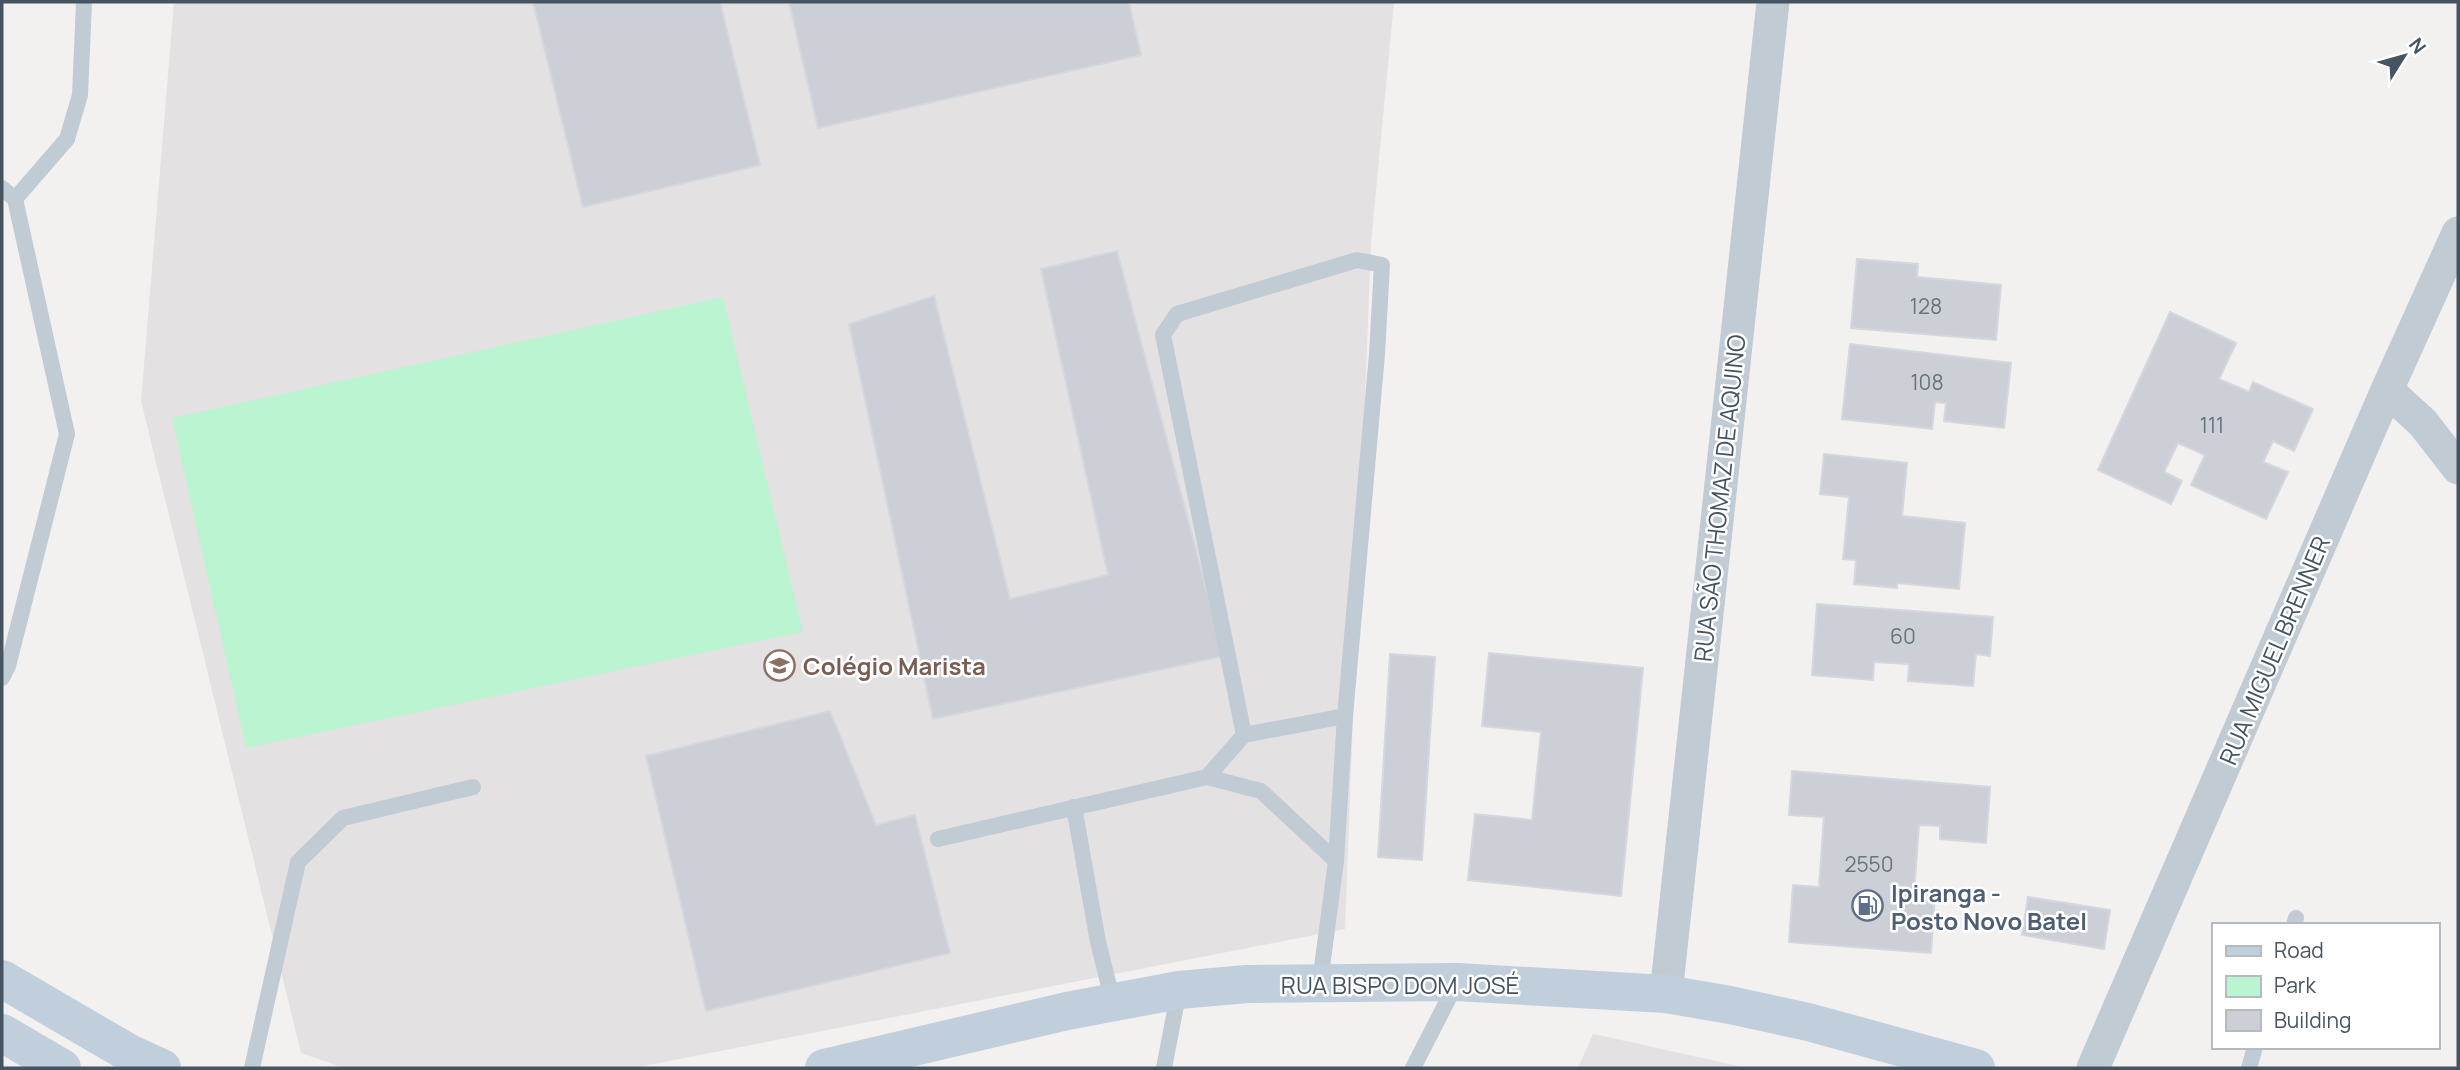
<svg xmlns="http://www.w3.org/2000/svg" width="2460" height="1070" font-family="Manrope,sans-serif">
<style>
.education{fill:#e4e1e2}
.green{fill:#bbf4d1}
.building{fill:#ccd0d6;stroke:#d4d7dd;stroke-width:2}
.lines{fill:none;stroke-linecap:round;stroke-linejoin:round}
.lane{stroke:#c0cbd4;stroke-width:16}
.street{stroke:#c0cbd4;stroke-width:33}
.secondary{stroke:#c1cedb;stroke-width:38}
.labels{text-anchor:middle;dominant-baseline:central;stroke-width:5;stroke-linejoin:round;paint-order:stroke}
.number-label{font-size:21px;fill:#68737e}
.street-label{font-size:24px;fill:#465461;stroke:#fff}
.education-label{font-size:24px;font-weight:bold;fill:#785e54;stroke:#fff;text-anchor:start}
.service-label{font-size:24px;font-weight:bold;fill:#4e5e75;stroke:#fff;text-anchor:start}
</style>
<rect width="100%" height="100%" fill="#f3f0f0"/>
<path class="education" d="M174,2h1220l-23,241 -26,686 -712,139h-289l-43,-15 -160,-652z
M1593,1034h1l153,34h-169z"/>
<path class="green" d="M723,297l80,335 -557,116 -74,-330z"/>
<path class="building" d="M533,2h187l40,163 -177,42z
M789,2h340l12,53 -323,73z
M1117,251l107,405 -291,63 -84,-395 85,-28 76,303 98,-24 -67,-306z
M1857,259l61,5 -1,13 84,8 -5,55 -145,-12z
M2170,312l66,31 -17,36 30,13 4,-10 60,27 -19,42 -21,-10 -10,21 25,10 -22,47 -75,-34 14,-30 -27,-12 -14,29 18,9 -11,23 -73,-34z
M1850,344l161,19 -7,65 -60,-7 2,-18 -11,-1 -3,27 -90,-10z
M1824,454l83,9 -5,53 63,7 -6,66 -62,-6v5l-43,-4 2,-24 -13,-1 6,-62 -29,-3z
M1817,604l176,13 -3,39 -14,-2 -3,32 -65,-5 1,-17 -35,-2 -1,18 -61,-5z
M1489,653l154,15 -22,228 -153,-16 7,-66 57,6 9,-88 -59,-6z
M1390,654l45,3 -13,203 -44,-3z
M830,711l46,114 39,-10 35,138 -244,58 -60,-255z
M1792,771l198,16 -4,56 -46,-4v-13l-21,-1 -5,69 21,1 -4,58 -142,-11 4,-57 26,2 5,-70 -35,-2z
M2028,897l82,13 -6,39 -82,-14z"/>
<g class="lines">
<path class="lane" d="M2,188l13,11 52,235 -59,232 -6,12
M15,199l52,-60 13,-44 4,-93
M1244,735l-81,-400 14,-21 180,-54 25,5 -5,89 -32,362 -9,145 -16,121
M1207,777l37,-42 101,-19
M1074,807l24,135 15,60
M938,839l269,-62 54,14 75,70
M2294,925l2,-7
M252,1068l46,-206 45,-44 130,-31
M1164,1068l15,-78
M1413,1068l43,-84
M2249,1068l6,-21"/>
<path class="street" d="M2387,390l36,33 35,45
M1666,994l107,-992
M2093,1068l294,-678 71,-157"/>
<path class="secondary" d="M2,979l127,74 33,15
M2,1033l60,35
M824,1068l243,-57 112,-21 68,-6 210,-2 209,12 64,11 78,17 168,46"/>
</g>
<defs>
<symbol id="school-ring" viewBox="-11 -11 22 22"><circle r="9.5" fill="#fff" stroke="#8d6e63" stroke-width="1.5"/><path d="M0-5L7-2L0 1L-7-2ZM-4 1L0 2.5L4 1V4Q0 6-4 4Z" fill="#8d6e63"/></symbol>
<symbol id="fuel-ring" viewBox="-11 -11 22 22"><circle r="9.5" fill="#fff" stroke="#5c6f8a" stroke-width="1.5"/><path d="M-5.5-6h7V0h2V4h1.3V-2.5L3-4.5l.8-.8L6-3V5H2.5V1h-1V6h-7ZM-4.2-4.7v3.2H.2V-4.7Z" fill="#5c6f8a"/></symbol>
</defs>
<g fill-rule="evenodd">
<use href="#school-ring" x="762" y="648" width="35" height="35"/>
<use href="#fuel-ring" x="1850" y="888" width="35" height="35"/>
</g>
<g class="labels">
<g class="number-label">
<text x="1926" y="306">128</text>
<text x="1927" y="382">108</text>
<text x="2212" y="425">111</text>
<text x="1903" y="636">60</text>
<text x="1869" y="864">2550</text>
</g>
<g class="street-label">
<text transform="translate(1719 498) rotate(-84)">RUA SÃO THOMAZ DE AQUINO</text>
<text transform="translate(2274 650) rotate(-67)">RUA MIGUEL BRENNER</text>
<text x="1400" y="984">RUA BISPO DOM JOSÉ</text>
</g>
<g class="education-label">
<text x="803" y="665">Colégio Marista</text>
</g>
<g class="service-label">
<text x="1891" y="892">Ipiranga -<tspan x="1891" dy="28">Posto Novo Batel</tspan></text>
</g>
</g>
<rect width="2460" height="1070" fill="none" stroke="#465461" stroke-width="7"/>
<rect x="2212" y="923" width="228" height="126" fill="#ffffff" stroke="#b5bbc0" stroke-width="2"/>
<rect x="2226" y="946" width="35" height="10" fill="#c1cedb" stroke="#b5bbc0" stroke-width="2"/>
<text x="2274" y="958" font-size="21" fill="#465461">Road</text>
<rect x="2226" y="976" width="35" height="21" fill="#bbf4d1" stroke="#b5bbc0" stroke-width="2"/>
<text x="2274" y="993" font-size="21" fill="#465461">Park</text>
<rect x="2226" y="1010" width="35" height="21" fill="#ccd0d6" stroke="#b5bbc0" stroke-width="2"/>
<text x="2274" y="1028" font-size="21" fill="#465461">Building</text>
<g transform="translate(2404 56) rotate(53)" stroke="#ffffff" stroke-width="5" paint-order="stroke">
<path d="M0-5L12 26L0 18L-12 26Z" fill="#465461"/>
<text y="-10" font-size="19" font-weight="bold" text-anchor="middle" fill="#465461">N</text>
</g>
</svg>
